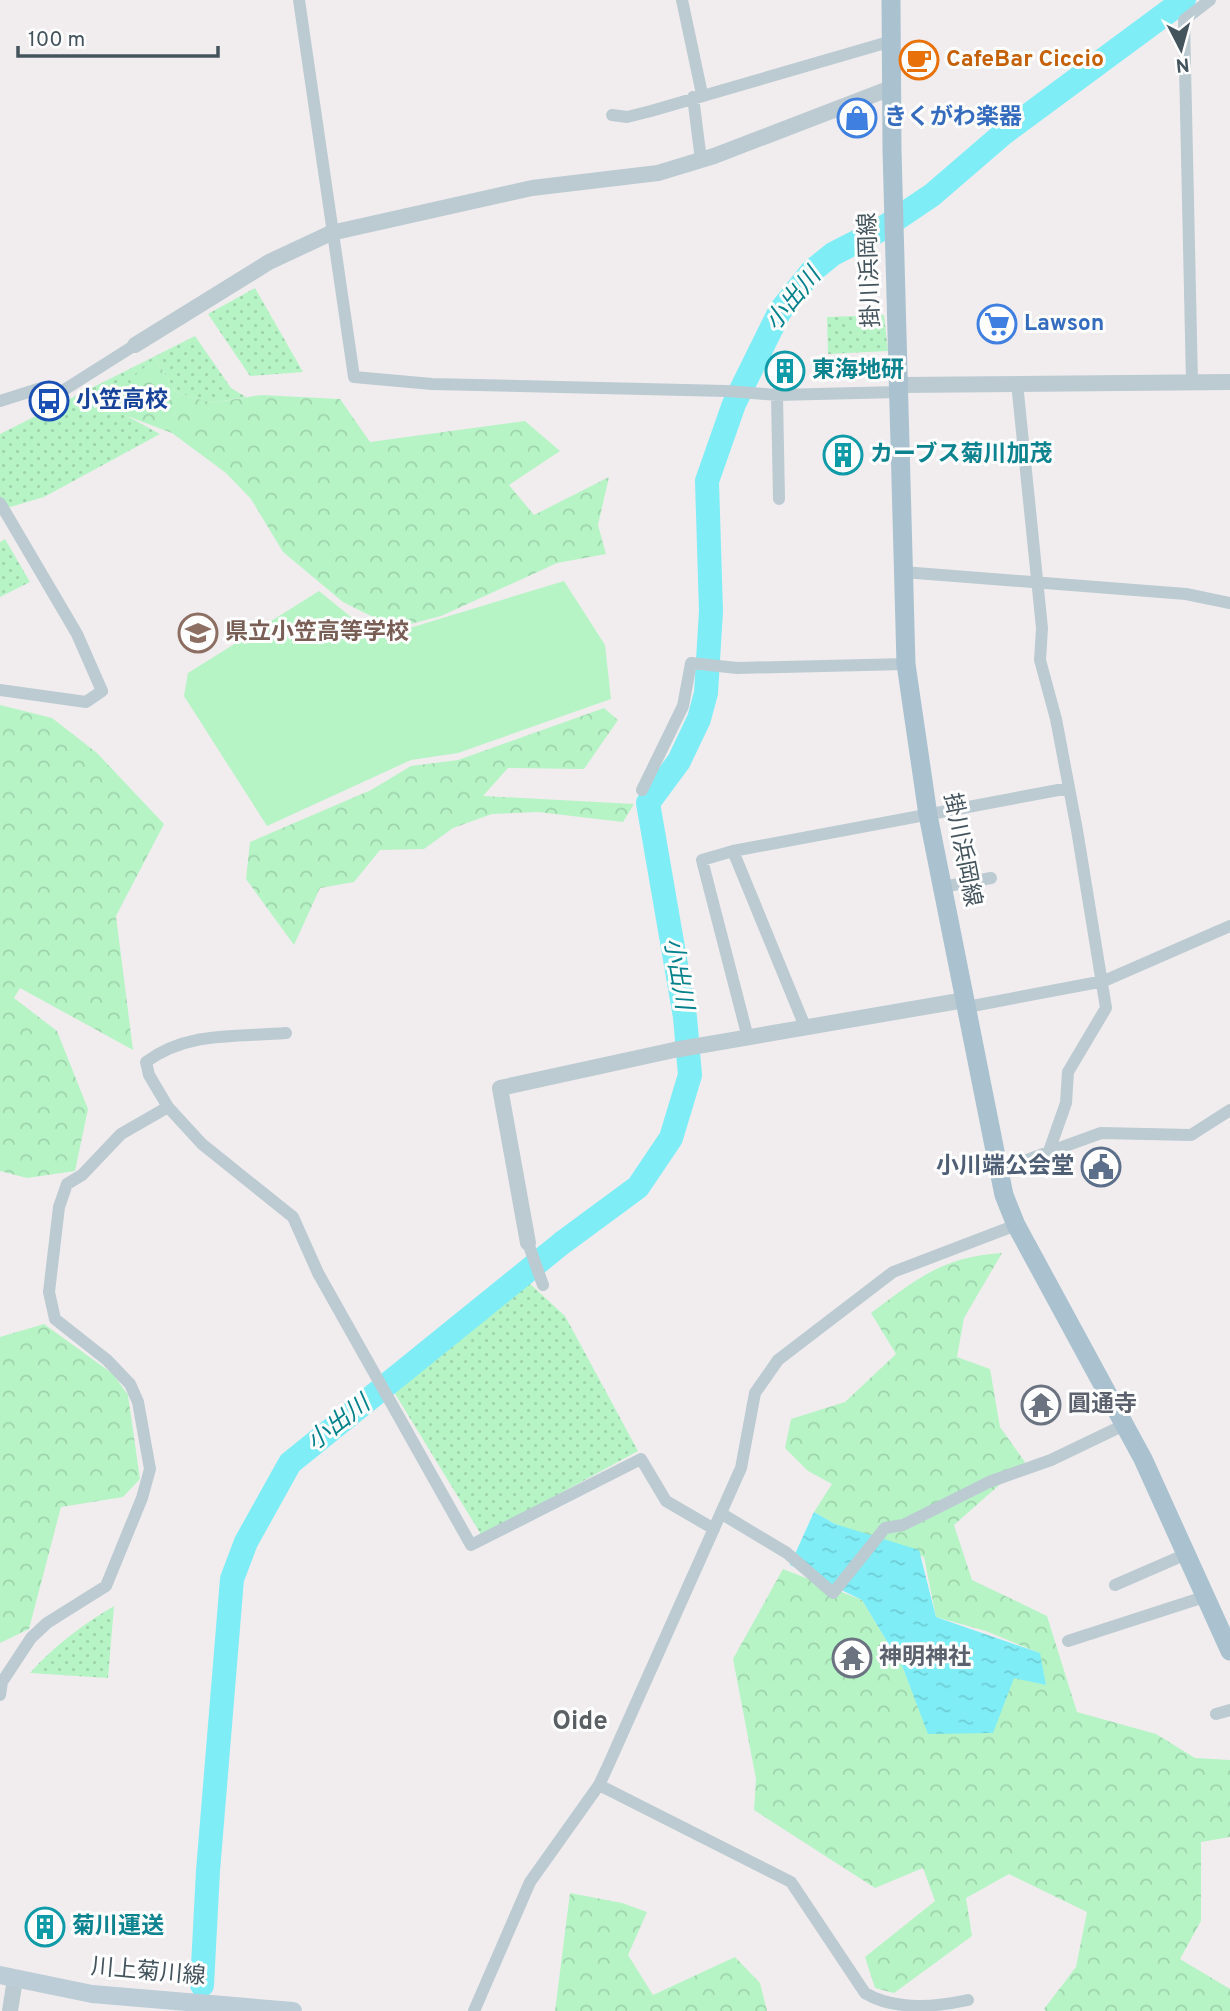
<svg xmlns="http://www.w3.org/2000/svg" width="1230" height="2011" font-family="Overpass,'Noto Sans JP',sans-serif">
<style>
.grass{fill:url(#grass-dots)}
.forest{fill:url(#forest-crowns)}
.pitch{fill:#b6f4c6}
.water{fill:url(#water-ripples)}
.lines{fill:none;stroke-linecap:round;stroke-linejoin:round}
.river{stroke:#7eedf6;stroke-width:24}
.minor{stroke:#bccbd2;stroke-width:12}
.tertiary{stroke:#bccbd2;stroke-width:16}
.secondary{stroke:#bccdd7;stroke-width:18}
.primary{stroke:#aac2d0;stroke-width:19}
.labels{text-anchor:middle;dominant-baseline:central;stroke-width:6;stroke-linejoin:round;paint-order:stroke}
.food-label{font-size:23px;font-weight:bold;fill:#c56008;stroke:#fff;text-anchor:start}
.shop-label{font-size:23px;font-weight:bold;fill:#366cbe;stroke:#fff;text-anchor:start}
.street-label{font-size:23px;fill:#44545d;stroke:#fff}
.culture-label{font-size:23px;font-weight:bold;fill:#0d838f;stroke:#fff;text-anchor:start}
.transit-label{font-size:23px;font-weight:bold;fill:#164399;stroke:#fff;text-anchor:start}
.education-label{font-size:23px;font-weight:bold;fill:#785e54;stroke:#fff;text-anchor:start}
.service-label{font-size:23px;font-weight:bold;fill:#4e5e75;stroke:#fff;text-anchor:end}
.worship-label{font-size:23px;font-weight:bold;fill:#5b616d;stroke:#fff;text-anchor:start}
.water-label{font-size:24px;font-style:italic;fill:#04818b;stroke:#fff}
.quarter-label{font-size:26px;font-weight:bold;fill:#595f63;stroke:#fff}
</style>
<defs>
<pattern id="grass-dots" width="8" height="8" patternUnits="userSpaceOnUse" patternTransform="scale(1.75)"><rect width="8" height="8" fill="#b6f4c6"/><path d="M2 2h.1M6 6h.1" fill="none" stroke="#9ed3ac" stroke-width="1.8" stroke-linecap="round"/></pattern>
<pattern id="forest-crowns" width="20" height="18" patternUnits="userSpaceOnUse" patternTransform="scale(1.75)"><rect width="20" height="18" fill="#b6f4c6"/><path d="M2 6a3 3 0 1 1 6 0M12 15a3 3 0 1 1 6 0" fill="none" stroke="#9ed3ac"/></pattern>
<pattern id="water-ripples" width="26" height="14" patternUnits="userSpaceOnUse" patternTransform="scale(1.75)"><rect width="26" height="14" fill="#7eedf6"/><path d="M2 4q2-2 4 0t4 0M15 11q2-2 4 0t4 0" fill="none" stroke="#6ecdd5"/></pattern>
</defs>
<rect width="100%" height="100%" fill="#f1edee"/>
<path class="grass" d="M255,288l48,84 -53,4 -42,-62z
M884,315l4,36 -60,3 -1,-37z
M195,336l36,52 15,9 -35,6 -35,-11 -21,-34 -28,58 33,18 -116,63 -44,13v-76z
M5,539l25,43 -30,15v-55z
M528,1282l37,34 73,135 -156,85 -88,-144z
M114,1606l-6,72 -78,-5c25,-28 52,-48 84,-67z"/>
<path class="forest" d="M155,358l21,34 35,11 50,-8 79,4 30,43 155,-21 35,30 -51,34 25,30 75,-38 -11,48 8,29 -49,9 -116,53 -46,12 -52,-26 -60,-50 -32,-53 -25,-26 -54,-40 -45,-17 4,-37z
M0,705l52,13 45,35 67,71 -48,92 17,134 -113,-62 -6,10 43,33 31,78 -13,62 -48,7 -27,-7z
M604,708l14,12 -34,49 -76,-1 -25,28 151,8 -11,18 -85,-10 -46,2 -39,14 -29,21 -44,1 -26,32 -34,6 -26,57 -48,-66 4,-37 121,-52 40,-24 47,-6z
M1002,1253l-38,65 -7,39 33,12 10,58 25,35 -71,63 18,55 75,36 30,96 79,22 39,24 35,2v77l-29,5v79l-21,38 50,30v22h-184l-2,-2 32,-42 11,-55 -78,-38 -43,24 6,38 -78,57 -19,-5 -10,-31 70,-56 -12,-33 -48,20 -121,-78 2,-31 -23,-120 50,-90 79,31 41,68 26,66 85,-57 32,8 -7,-32 -53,-22 -50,-14 -12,-60 -89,-33 -21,-12 18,-28 -24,-13 -23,-23 6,-29 54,-17 51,-48 -25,-41c47,-35 71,-56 131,-60z
M44,1324l69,50 15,21 12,84 -17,18 -62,10 -32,122 -29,14v-306z
M570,1893l52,10 25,9 -19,43 25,40 82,-38 25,26 7,28h-212z"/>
<path class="pitch" d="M564,581l41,64 6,54 -153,54 -47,7 -144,66 -83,-130 4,-23 131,-82 58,47z"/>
<path class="water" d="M814,1512l21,12 84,26 17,67 104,36 6,32 -32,-7 -21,55 -65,1 -25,-66 -41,-68 -72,-35z"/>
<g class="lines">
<path class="river" d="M202,1985l6,-114 24,-292 14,-37 44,-79 272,-220 76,-56 33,-49 19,-63 -5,-58 -37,-214 31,-42 20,-42 7,-26 5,-82 -4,-130 27,-77 46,-93 32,-40 21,-17 47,-24 52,-35 72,-62 180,-133"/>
<path class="minor" d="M299,0l55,377 78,7 295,7 50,4 122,-3
M682,0l20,94
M693,97l8,63
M612,115l15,2 24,-6 241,-70
M1192,382l-8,-362 26,-20
M1017,383l25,245 -2,32 16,59 21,111 29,178 -38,64 -2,31 -18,51
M777,395l2,104
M0,401l41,-13 15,7 79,-50
M0,503l77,131 25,57 -16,11 -86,-12
M903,572l283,22 44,9
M642,790l41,-84 8,-43 46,5 169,-4
M733,851l73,178
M943,887l48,-9
M967,1007l137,-26 126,-55
M748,1038l-46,-178 31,-9 336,-63
M168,1107l34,37 91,73 25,56 153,272 170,-86 25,42 48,28
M999,1170l102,-37 90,2 39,-25
M528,1243l15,42
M722,1514l65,39 46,40 52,-65 18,-3 86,-43 62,-22 73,-35
M1115,1585l69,-30
M1068,1641l136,-44
M0,1695l2,-13 29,-44 16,-15 59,-37 36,-88 8,-29 -12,-67 -8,-18 -23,-24 -52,-41 -6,-27 10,-85 8,-23 15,-9 39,-41 47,-27 -19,-32 -3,-13c42,-31 91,-25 140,-29
M1216,1714l14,-4
M599,1785l192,97 74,111c30,18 71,14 103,7
M474,2011l56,-129 69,-97 8,-17 134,-300 14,-75 23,-33 115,-88 123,-47"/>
<path class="tertiary" d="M135,345l134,-83 62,-29 201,-45 126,-15 56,-17 177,-68
M899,385l331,-3
M528,1243l-28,-155 174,-38 291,-50
M10,2011l5,-32"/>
<path class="secondary" d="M0,1975l92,19 201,17"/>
<path class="primary" d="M891,0l1,150 14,514 22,151 68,341 8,39 12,30 127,234 87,192"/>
</g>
<defs>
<symbol id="cafe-ring" viewBox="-11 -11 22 22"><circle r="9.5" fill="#fff" stroke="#e8710a" stroke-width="1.5"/><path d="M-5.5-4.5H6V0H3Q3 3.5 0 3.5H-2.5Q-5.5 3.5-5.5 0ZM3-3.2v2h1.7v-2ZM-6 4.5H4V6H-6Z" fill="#e8710a"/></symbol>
<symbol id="shop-ring" viewBox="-11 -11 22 22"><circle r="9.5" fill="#fff" stroke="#3f7fe0" stroke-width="1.5"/><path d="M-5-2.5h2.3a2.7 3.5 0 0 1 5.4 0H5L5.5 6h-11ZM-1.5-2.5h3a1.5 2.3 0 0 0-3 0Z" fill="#3f7fe0"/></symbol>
<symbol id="supermarket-ring" viewBox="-11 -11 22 22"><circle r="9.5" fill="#fff" stroke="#3f7fe0" stroke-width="1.5"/><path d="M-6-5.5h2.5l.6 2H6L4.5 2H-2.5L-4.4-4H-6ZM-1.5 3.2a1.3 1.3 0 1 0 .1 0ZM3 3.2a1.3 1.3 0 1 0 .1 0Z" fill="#3f7fe0"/></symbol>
<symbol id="building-ring" viewBox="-11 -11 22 22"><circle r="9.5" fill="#fff" stroke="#0f9aa8" stroke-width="1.5"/><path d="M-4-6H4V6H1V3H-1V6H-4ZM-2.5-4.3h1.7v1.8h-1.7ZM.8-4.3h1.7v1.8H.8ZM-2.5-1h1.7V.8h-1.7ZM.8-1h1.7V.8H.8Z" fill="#0f9aa8"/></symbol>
<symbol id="bus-ring" viewBox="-11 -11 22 22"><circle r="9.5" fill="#fff" stroke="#1a4fb4" stroke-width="1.5"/><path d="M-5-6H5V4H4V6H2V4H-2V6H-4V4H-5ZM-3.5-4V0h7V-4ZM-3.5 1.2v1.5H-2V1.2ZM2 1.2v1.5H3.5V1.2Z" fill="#1a4fb4"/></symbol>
<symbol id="school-ring" viewBox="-11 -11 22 22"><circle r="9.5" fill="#fff" stroke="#8d6e63" stroke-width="1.5"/><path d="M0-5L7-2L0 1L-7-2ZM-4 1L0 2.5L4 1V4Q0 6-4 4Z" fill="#8d6e63"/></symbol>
<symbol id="civic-ring" viewBox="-11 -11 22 22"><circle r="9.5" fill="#fff" stroke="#5c6f8a" stroke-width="1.5"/><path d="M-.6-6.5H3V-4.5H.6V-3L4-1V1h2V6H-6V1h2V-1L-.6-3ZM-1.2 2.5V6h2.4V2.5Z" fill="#5c6f8a"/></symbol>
<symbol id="temple-ring" viewBox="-11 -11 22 22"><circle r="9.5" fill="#fff" stroke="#6b7280" stroke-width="1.5"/><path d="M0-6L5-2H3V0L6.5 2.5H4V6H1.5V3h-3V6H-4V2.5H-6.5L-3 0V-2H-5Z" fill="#6b7280"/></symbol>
</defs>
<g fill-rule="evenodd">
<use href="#cafe-ring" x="897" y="38" width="44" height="44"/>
<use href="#shop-ring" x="835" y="96" width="44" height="44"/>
<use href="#supermarket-ring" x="975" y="302" width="44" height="44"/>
<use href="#building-ring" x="763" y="349" width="44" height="44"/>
<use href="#bus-ring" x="27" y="379" width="44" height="44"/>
<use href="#building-ring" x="821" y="433" width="44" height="44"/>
<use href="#school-ring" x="176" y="611" width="44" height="44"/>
<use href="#civic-ring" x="1079" y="1145" width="44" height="44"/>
<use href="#temple-ring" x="1019" y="1383" width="44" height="44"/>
<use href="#temple-ring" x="830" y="1636" width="44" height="44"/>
<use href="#building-ring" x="23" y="1905" width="44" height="44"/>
</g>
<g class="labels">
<g class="food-label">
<text x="946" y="60">CafeBar Ciccio</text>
</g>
<g class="shop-label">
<text x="884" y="118">きくがわ楽器</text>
<text x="1024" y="324">Lawson</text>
</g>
<g class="street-label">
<text transform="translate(871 270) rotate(-92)">掛川浜岡線</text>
<text transform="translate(961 850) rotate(79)">掛川浜岡線</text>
<text transform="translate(148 1973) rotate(5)">川上菊川線</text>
</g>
<g class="culture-label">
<text x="812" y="371">東海地研</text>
<text x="870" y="455">カーブス菊川加茂</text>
<text x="72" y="1927">菊川運送</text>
</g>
<g class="transit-label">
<text x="76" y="401">小笠高校</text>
</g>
<g class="education-label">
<text x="225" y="633">県立小笠高等学校</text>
</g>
<g class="service-label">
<text x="1074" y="1167">小川端公会堂</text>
</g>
<g class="worship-label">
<text x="1068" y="1405">圓通寺</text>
<text x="879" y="1658">神明神社</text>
</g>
<g class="water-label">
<text transform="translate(794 300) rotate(-51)">小出川</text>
<text transform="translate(677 974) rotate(80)">小出川</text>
<text transform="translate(339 1424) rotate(-38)">小出川</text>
</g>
<g class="quarter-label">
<text x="580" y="1722">Oide</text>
</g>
</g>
<g transform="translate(1181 49) rotate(174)" stroke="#ffffff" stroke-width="5" paint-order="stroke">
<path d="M0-5L12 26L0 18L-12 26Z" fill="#44545d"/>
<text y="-10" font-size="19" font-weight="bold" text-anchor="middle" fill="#44545d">N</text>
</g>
<path d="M18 46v10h200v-10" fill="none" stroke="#44545d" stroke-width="3.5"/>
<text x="28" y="46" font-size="21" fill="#44545d" stroke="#ffffff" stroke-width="5" paint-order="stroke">100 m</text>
</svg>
